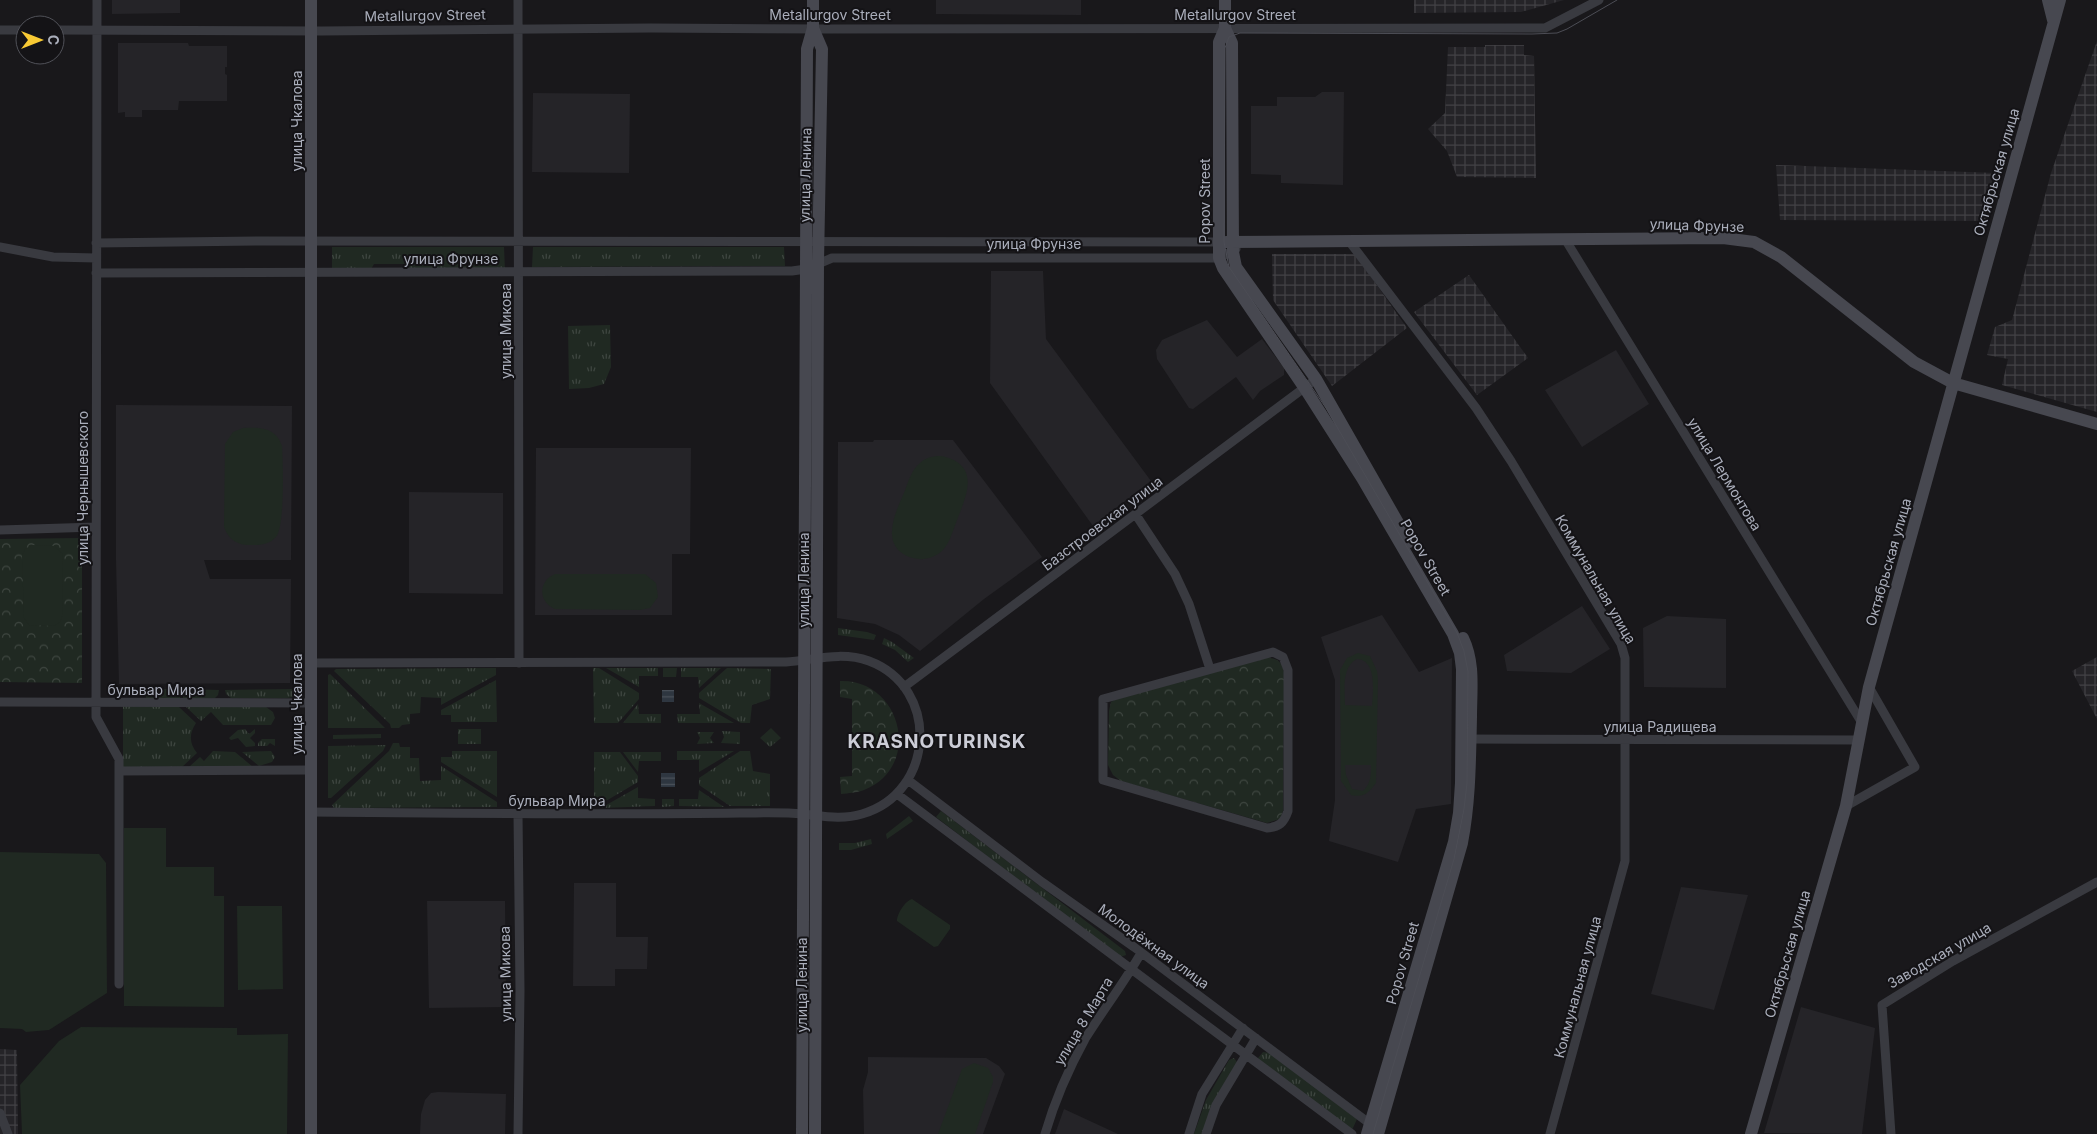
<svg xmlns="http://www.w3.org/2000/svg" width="2097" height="1134" font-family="Inter,sans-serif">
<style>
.built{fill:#252428}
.industrial{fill:url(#industrial-grid)}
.grass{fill:url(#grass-tufts)}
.forest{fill:url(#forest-crowns)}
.garden{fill:#202922;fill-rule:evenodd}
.water{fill:url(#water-rules)}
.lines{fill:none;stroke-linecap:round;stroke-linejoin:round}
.street{stroke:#393a40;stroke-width:9}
.secondary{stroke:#474850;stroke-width:12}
.tram{stroke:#4c4d55;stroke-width:1}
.labels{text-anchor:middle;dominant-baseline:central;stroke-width:4;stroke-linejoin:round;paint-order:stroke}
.street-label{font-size:14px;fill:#aaaebb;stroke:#141316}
.district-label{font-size:19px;font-weight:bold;letter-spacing:1px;fill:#cccdd7;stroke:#141316}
</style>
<defs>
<pattern id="industrial-grid" width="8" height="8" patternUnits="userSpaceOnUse" patternTransform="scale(1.25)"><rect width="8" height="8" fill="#252428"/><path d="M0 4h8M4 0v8" fill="none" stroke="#424145"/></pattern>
<pattern id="grass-tufts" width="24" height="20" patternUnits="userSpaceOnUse" patternTransform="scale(1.25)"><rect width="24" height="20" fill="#202922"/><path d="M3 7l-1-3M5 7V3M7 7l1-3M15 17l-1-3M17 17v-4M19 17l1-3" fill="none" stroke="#3e4640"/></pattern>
<pattern id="forest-crowns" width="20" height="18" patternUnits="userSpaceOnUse" patternTransform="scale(1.25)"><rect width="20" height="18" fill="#202922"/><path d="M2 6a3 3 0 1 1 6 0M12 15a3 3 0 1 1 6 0" fill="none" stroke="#3e4640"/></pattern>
<pattern id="water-rules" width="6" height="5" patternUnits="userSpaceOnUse" patternTransform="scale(1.25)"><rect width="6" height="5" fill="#2e3640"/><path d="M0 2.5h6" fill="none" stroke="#4a515a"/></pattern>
</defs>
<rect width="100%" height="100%" fill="#19181b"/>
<path class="built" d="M112,0h68v13l-68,1z
M936,0h145v15l-145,-1z
M118,43h70l1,3h38v21h-2v7l2,1v26h-48l-1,9h-36v7h-17v-5l-7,1z
M1322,92h22l-1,93 -62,-2v-8l-30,-1v-68h26v-9h38z
M533,93l97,1 -1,79 -97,-1z
M991,271h52l3,68 105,142 -58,45 -103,-143z
M1207,320l30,37 25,-18 22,29v7l-24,16 -7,9 -17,-23 -43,32 -4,-1 -32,-49 -1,-9 6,-10z
M1616,350l33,54 -67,43 -37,-57z
M116,405l176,1 -1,154h-87l6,19h81l-1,104 -171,1 -3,-124z
M874,440h79l89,117 -58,42 -64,52 -21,-16 -24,-11 -38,-6 1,-176h35z
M536,448h155l-1,106h-18v61h-137z
M409,492l94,1v101l-94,-1z
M1582,606l28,43 -39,24 -64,-2 -3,-16z
M1382,615l37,57 33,-14 -1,146 -35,5 -18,53 -69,-21 6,-41v-120l-14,-43z
M1667,616l59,3v69l-82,-1 -1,-59z
M574,883h42v54h32l-1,32h-32v17h-42z
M1681,887l67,8 -34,115 -63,-16z
M427,901h78l1,106 -77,1z
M1801,1007l74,21 -13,106 -98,-1z
M868,1057l118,1 13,8 6,8 -22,60h-119l-1,-44 5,-18z
M438,1092l68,2 -1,40h-85l1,-20 4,-14 6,-7z
M1064,1109l54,25h-63z"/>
<path class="industrial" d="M1414,0h150l-43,12 -107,1z
M2097,41v371l-95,-27 6,-26 -21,-4 8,-28 17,-7 39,-147z
M1485,45h39v10l10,1 2,122 -79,-1 -10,-26 -19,-22 17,-16 3,-66h37z
M1776,165l220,8 -8,48 -208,-1z
M1272,254h83l52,74 -75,58 -59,-86z
M1469,275l59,83 -51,37 -63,-83z
M2097,657v62l-25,-48z
M0,1049l17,1 1,84h-18z"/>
<path class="grass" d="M332,247h172l1,24 -96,-2 -3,-5h-32l-3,5h-39z
M533,247h251l1,19 -253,1z
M610,325l1,42 -7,17 -15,4 -20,1 -1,-63z
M838,628l29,4 9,3 -2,5 -36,-5z
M884,638l8,4 22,16 -6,4 -13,-12 -13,-6z
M496,668v7l-55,30v-7l-20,-1 -1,16 -10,1v10l-8,1 -3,3h-8l-1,-4 -56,-53 2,-2z
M593,668h6l40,25v6l-21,24h-24z
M606,668h52v8h-19v11z
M663,668h14l-1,9h-13z
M681,668h40l-22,20 -1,-11h-17z
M727,668l44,1 -1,30 -18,6 -2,18h-9l-42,-25v-5z
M330,674l55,54h-57v-53z
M496,680l1,42h-46v-7h-10v-5z
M146,689h34v9h-34z
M183,689l36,1 -1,5 -3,3h-32z
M293,689v8l-6,1h-56l-5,-4 -1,-4z
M699,703l35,20h-56l-1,-9h23z
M638,704l1,10h22v9h-38z
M123,706l56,1 17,16c-7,10 -7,21 1,30l-15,14h-59z
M186,707h80l7,5 2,6 -4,7h-48l-12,-13 -10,9z
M771,728l10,10 -11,9 -10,-9z
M245,729l4,5 6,-5v4l-5,5 5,5v3l-9,1 -8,-9 -7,2 -2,-2 9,-8z
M458,729h23v15h-23z
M722,731l18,1v12l-19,-1 3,-6z
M697,732h17l-4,6 4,5 -17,1 3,-6z
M381,734v4l-48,1v-4z
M262,739h13v7l-5,-3 -3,3h-9v-3z
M393,743h6l1,4h10v11h9l1,23 21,-1v-14l56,36v5l-163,1 -2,-3 57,-54z
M386,745l-3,6 -52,47h-3v-52z
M213,751l22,1 18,15h-64l11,-10 4,4z
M271,751l4,6 -3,5 -13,4 -17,-14z
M452,751h45v46l-56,-35v-5h11z
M677,751h57l-35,21v-12h-22z
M740,751h10l3,20 17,3v32h-40l-31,-21v-7z
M594,752h26l18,24v6l-44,26z
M623,752h38v9h-22l-1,11z
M638,787v11l17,1v7l-54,2z
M699,790l25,17 -45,-1v-7h19z
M662,799h12v7l-12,1z
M941,811l184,140 1,4 -6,2 -184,-140z
M909,816l4,5 -26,18 -1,-5z
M871,839l1,5 -21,6h-12v-7h16z
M1263,1052l7,1 87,66 -5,11 -92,-67 -2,-5z
M1234,1058l3,4 -35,72h-8l12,-34 23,-40z"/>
<path class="forest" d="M82,538v145l-82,-1v-143z
M1265,658c11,-1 17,3 19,14l-1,139 -3,8 -13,4 -146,-42 -8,-6 -5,-10 1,-54 2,-9 3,-2z
M840,681c62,-2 83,86 24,109 -8,3 -15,3 -23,4l-1,-17 12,-1v-77l-12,-2z"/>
<path class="garden" d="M243,428c16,-1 33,-1 39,18 1,16 3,81 -6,91 -8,9 -19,8 -29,8 -12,-1 -19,-7 -23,-18l1,-83 8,-12z
M941,456c40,8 26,39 16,64 -4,10 -7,23 -15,31 -8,7 -19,10 -29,7 -34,-10 -19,-43 -9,-65 4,-10 7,-23 16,-30 6,-6 13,-7 21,-7z
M33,545l21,1 8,7 1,61 -3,8 -6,4 -25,-1 -5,-7 -2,-62 3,-7z
M555,574h90l11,9 2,14 -8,11 -10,2 -85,-1c-17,-7 -17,-28 0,-35z
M1358,653l12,3 7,15 1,9 -2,103c-7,10 -13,15 -25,12l-10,-14 -1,-111 7,-12zM1357,659c20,1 16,33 15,47l-27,-1c0,-15 -4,-38 12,-46zM1345,765h26c0,10 0,18 -8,26l-11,-2 -6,-14z
M124,828h42v39h48v29h10v111l-100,-1z
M0,852l99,2 7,9 1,130 -58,37 -23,2 -4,-3 -22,-1z
M912,899l38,26v4l-12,17 -4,1 -37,-26c0,-7 8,-20 15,-22z
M237,906h45l1,83 -45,1z
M81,1027l156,1v7l51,-1 -1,100h-265l-2,-49 39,-44z
M974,1063l14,5 5,9v5l-18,52h-37l24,-65z"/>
<path class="water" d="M662,690h12v12h-12z
M661,773h14v14h-14z"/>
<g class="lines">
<path class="street" d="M97,0l-1,717 23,42v225
M518,0l1,663
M0,30h25
M55,30l267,1 329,-3 176,1 718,-1 54,-28
M1565,239l297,484
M1349,241l127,167 35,53 110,183 4,14v203l-75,273
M96,243l165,-2 958,1
M0,247l53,10 43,1
M96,273l696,-2 14,-2 26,-11h387l17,-9
M1136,515l39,59 14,30 21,65
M0,530l96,-3
M1273,652l10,5 5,13v141c-4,12 -9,16 -21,17l-164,-48v-81z
M904,687l412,-308
M0,702l311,1
M1467,739l392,1
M119,771l192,-1
M908,780l134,102 92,65 239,179
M897,794l455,340
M1846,806l69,-39 -46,-80
M311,812c143,1 286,3 429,1 21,0 43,-1 63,1 20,2 39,6 59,0 73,-21 79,-126 7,-153 -28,-10 -55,-1 -83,1l-475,1
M518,814l2,177 -2,143
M0,1113l8,21
M1045,1134c10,-34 23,-64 40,-95 18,-29 39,-56 56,-86
M1189,1134l13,-40 41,-66
M1206,1134l10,-29 40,-67
M1891,1134l-9,-129 71,-44 144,-79"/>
<path class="secondary" d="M1225,0v28l-6,14v216l4,10 81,119 58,91 91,156 7,19 2,16 -1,114 -2,30 -5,29 -87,292
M2048,0l5,20
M813,28l9,21 -4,214 -3,871
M1225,28l7,15 1,209 3,15 80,112 93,163
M1226,242l497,-4 31,4 27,15 133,105 39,21 144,41
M311,1134v-1134
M802,1134l5,-1085 6,-21v-28
M1378,1134l84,-291c8,-42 8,-83 9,-126 0,-27 4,-54 -8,-79
M1751,1134l95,-328 23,-119 191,-687"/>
<path class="tram" d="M1373,1134l81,-275 10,-50 3,-26 1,-111 -4,-21 -7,-18 -131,-225 -97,-141 -5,-25 1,-194 4,-11 11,-4 292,1 25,-1 10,-4 50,-29"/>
</g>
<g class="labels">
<g class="street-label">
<text x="830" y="14">Metallurgov Street</text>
<text x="1235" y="14">Metallurgov Street</text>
<text transform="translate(425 15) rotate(-1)">Metallurgov Street</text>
<text transform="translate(296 121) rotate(-90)">улица Чкалова</text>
<text transform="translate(1996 172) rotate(-74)">Октябрьская улица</text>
<text transform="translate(805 175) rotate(-89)">улица Ленина</text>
<text transform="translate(1204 201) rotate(-90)">Popov Street</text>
<text transform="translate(1697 225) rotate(2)">улица Фрунзе</text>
<text x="1034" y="243">улица Фрунзе</text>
<text x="451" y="258">улица Фрунзе</text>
<text transform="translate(505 331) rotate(-90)">улица Микова</text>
<text transform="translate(1725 474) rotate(59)">улица Лермонтова</text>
<text transform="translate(82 488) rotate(-90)">улица Чернышевского</text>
<text transform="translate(1102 523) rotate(-37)">Базстроевская улица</text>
<text transform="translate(1426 557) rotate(60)">Popov Street</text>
<text transform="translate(1888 562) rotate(-74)">Октябрьская улица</text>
<text transform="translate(1596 579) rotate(60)">Коммунальная улица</text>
<text transform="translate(803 580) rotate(-90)">улица Ленина</text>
<text x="156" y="689">бульвар Мира</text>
<text transform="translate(296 704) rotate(-90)">улица Чкалова</text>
<text x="1660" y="726">улица Радищева</text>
<text x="557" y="800">бульвар Мира</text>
<text transform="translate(1154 946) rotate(36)">Молодёжная улица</text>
<text transform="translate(1787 954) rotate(-74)">Октябрьская улица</text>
<text transform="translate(1939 955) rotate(-30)">Заводская улица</text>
<text transform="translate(1402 963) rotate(-74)">Popov Street</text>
<text transform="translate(505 974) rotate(-91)">улица Микова</text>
<text transform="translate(801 985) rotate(-90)">улица Ленина</text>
<text transform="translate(1577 987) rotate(-75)">Коммунальная улица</text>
<text transform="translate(1083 1021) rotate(-59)">улица 8 Марта</text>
</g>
<g class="district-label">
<text x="937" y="741">KRASNOTURINSK</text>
</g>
</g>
<g transform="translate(40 40) rotate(90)"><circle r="24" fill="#141316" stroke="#505158"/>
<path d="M0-4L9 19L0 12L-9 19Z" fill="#f8ca34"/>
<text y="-8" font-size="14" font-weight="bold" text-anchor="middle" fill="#aaaebb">С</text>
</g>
</svg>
